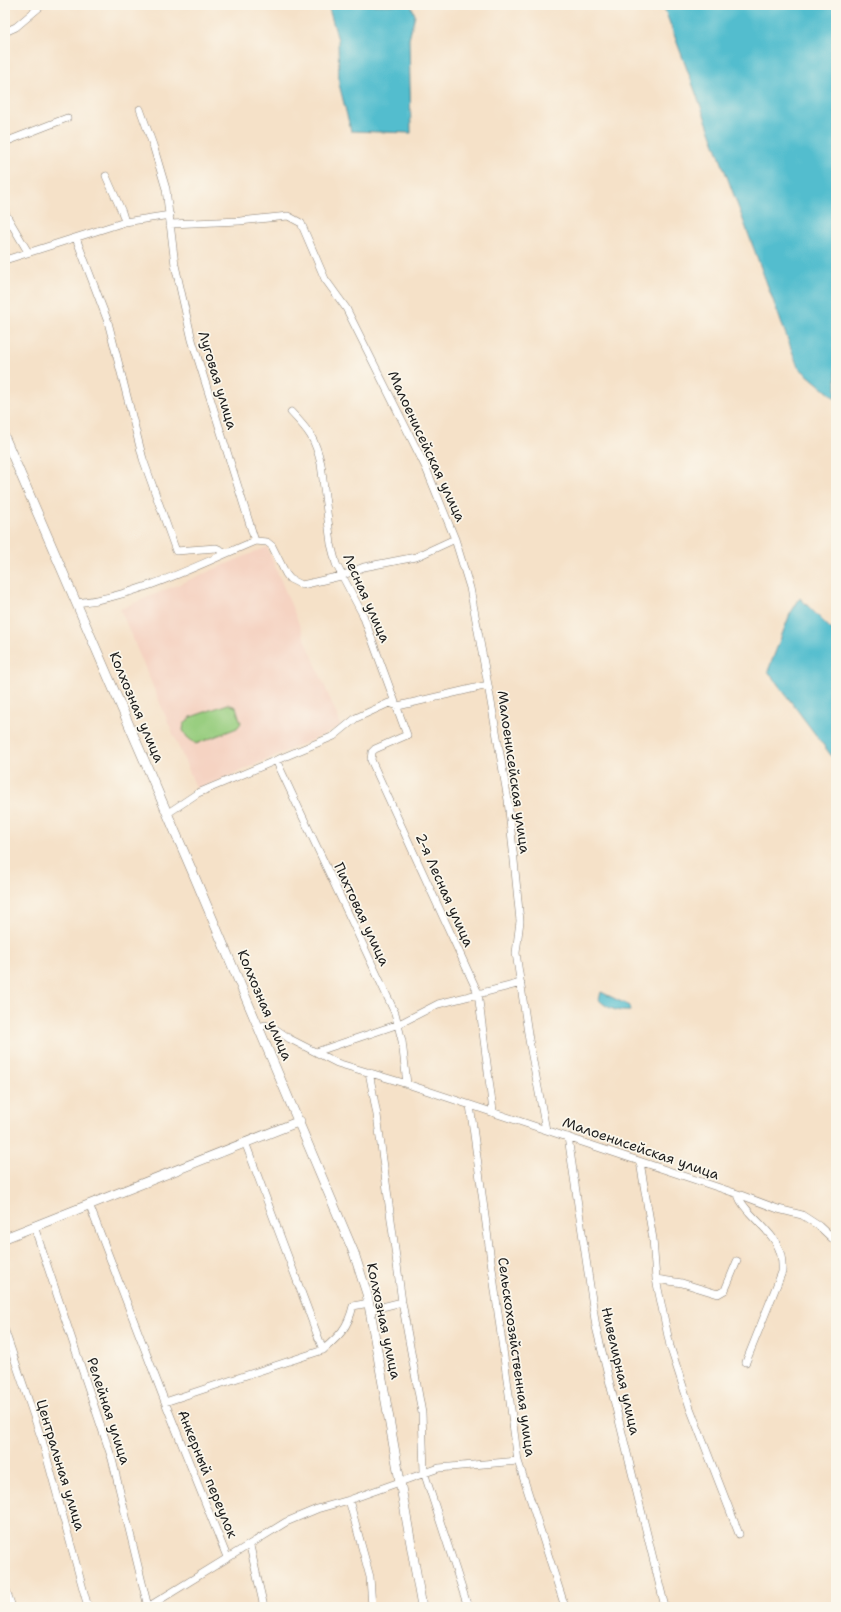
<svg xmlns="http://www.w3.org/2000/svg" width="841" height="1612" font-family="'Shantell Sans',sans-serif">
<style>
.built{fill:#f5d3c2}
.green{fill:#99ce80;stroke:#5a754e}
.water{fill:#52bdce;stroke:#376c75}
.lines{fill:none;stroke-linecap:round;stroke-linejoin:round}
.street-casing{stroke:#887e72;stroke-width:8}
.secondary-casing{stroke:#887e72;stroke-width:10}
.street{stroke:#fff;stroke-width:7}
.secondary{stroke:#fff;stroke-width:9}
.labels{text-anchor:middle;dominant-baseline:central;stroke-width:3.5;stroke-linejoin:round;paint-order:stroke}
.street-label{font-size:14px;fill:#1c1c1c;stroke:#fbf7ec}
</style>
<rect width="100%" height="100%" fill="#fbf7ec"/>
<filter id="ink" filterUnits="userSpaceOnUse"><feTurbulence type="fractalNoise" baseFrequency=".025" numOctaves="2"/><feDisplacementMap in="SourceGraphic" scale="8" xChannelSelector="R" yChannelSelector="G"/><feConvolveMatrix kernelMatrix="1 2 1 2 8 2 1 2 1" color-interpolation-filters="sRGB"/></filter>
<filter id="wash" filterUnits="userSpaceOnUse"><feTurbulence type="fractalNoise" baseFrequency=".012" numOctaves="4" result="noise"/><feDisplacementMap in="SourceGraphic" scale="16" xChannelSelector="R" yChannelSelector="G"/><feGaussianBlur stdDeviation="0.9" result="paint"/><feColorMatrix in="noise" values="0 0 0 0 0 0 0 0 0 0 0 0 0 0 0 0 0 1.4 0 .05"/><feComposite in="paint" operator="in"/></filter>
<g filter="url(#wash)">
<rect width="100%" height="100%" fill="#f5e1c8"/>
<path class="built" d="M267,547l74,178 -15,9 -129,56 -77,-181z"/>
<path class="green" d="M228,704l8,3 5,16 -4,5 -41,16 -9,-7 -4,-7 1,-6 7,-7z"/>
<path class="water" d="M328,5h83l4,10 -6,24 2,94 -60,-2 -12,-47 -1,-44z
M663,5h173v394l-38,-32z
M800,598l32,32 4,-6v138l-68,-91 22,-57z
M601,992l29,14v5c-12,1 -22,-2 -31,-11z"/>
</g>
<g filter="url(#ink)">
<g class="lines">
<defs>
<path id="street" d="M5,32l11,-5 26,-22
M140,109l13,36 13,44 9,76 17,75 63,201
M5,142l62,-24
M106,176l16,36 3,10
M5,213l23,39
M170,224l70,-3 48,-5 13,7 24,56 21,29 80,160 29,71 15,49 18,97 20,115 12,121 -4,32 13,87 17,90 192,64 40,15 24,6 17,11 17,16
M76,238l32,84 35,137 33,92 40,-3 11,5
M5,260l120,-38 45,-7
M291,412c18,19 24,26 30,52l10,80 5,20 27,51 44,120 -32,14 -3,3 -1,8 107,233 15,118
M77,603c62,-7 121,-38 178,-62l12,1 5,4 14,28 4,5 12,6 39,-9 23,-9 52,-10 39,-18
M276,760l119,253 7,28 5,43
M168,813l30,-20 136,-57 22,-18 33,-15 9,3 90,-21
M259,1027l6,-2 9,3 16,11 47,24 70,21 139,46
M316,1052l83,-28 39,-20 83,-21
M369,1072l8,43 25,187 20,111 2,59 44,135
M470,1105l48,356 47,146
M568,1137l28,190 69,280
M640,1162l13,77 3,40 14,67 20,62 49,126
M738,1194c1,7 6,12 11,18 19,21 35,30 33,60l-36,90
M89,1204l76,198 62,155
M34,1226l78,233 36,148
M656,1279l26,4 36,11 7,-4 12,-29
M370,1310l32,-8
M5,1331l37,109 46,167
M323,1350c16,-14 25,-22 30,-44l16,-3
M165,1402l158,-52 -78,-208
M349,1500l21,77 2,30
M250,1546l14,61
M5,1587l7,20
M148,1607l138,-85 31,-13 32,-9 90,-32 79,-7"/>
<path id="secondary" d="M5,438l188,435 161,380 13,41 4,22 51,291
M5,1238l295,-117"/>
</defs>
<use href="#street" class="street-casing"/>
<use href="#secondary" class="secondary-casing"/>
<use href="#street" class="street"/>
<use href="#secondary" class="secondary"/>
</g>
</g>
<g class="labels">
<g class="street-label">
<text transform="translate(218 380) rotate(73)">Луговая улица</text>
<text transform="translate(427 446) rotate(65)">Малоенисейская улица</text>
<text transform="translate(367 598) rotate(66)">Лесная улица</text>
<text transform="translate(137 707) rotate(67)">Колхозная улица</text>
<text transform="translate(514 772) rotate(82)">Малоенисейская улица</text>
<text transform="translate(445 890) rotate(66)">2-я Лесная улица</text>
<text transform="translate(362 914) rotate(65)">Пихтовая улица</text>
<text transform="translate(265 1005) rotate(67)">Колхозная улица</text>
<text transform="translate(641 1148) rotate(19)">Малоенисейская улица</text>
<text transform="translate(384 1321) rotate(78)">Колхозная улица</text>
<text transform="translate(517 1357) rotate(82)">Сельскохозяйственная улица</text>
<text transform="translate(621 1371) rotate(77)">Нивелирная улица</text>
<text transform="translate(109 1411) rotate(72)">Релейная улица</text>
<text transform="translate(61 1465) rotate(73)">Центральная улица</text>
<text transform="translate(208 1474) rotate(68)">Анкерный переулок</text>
</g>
</g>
<rect width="841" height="1612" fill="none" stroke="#fbf7ec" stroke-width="20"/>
</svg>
